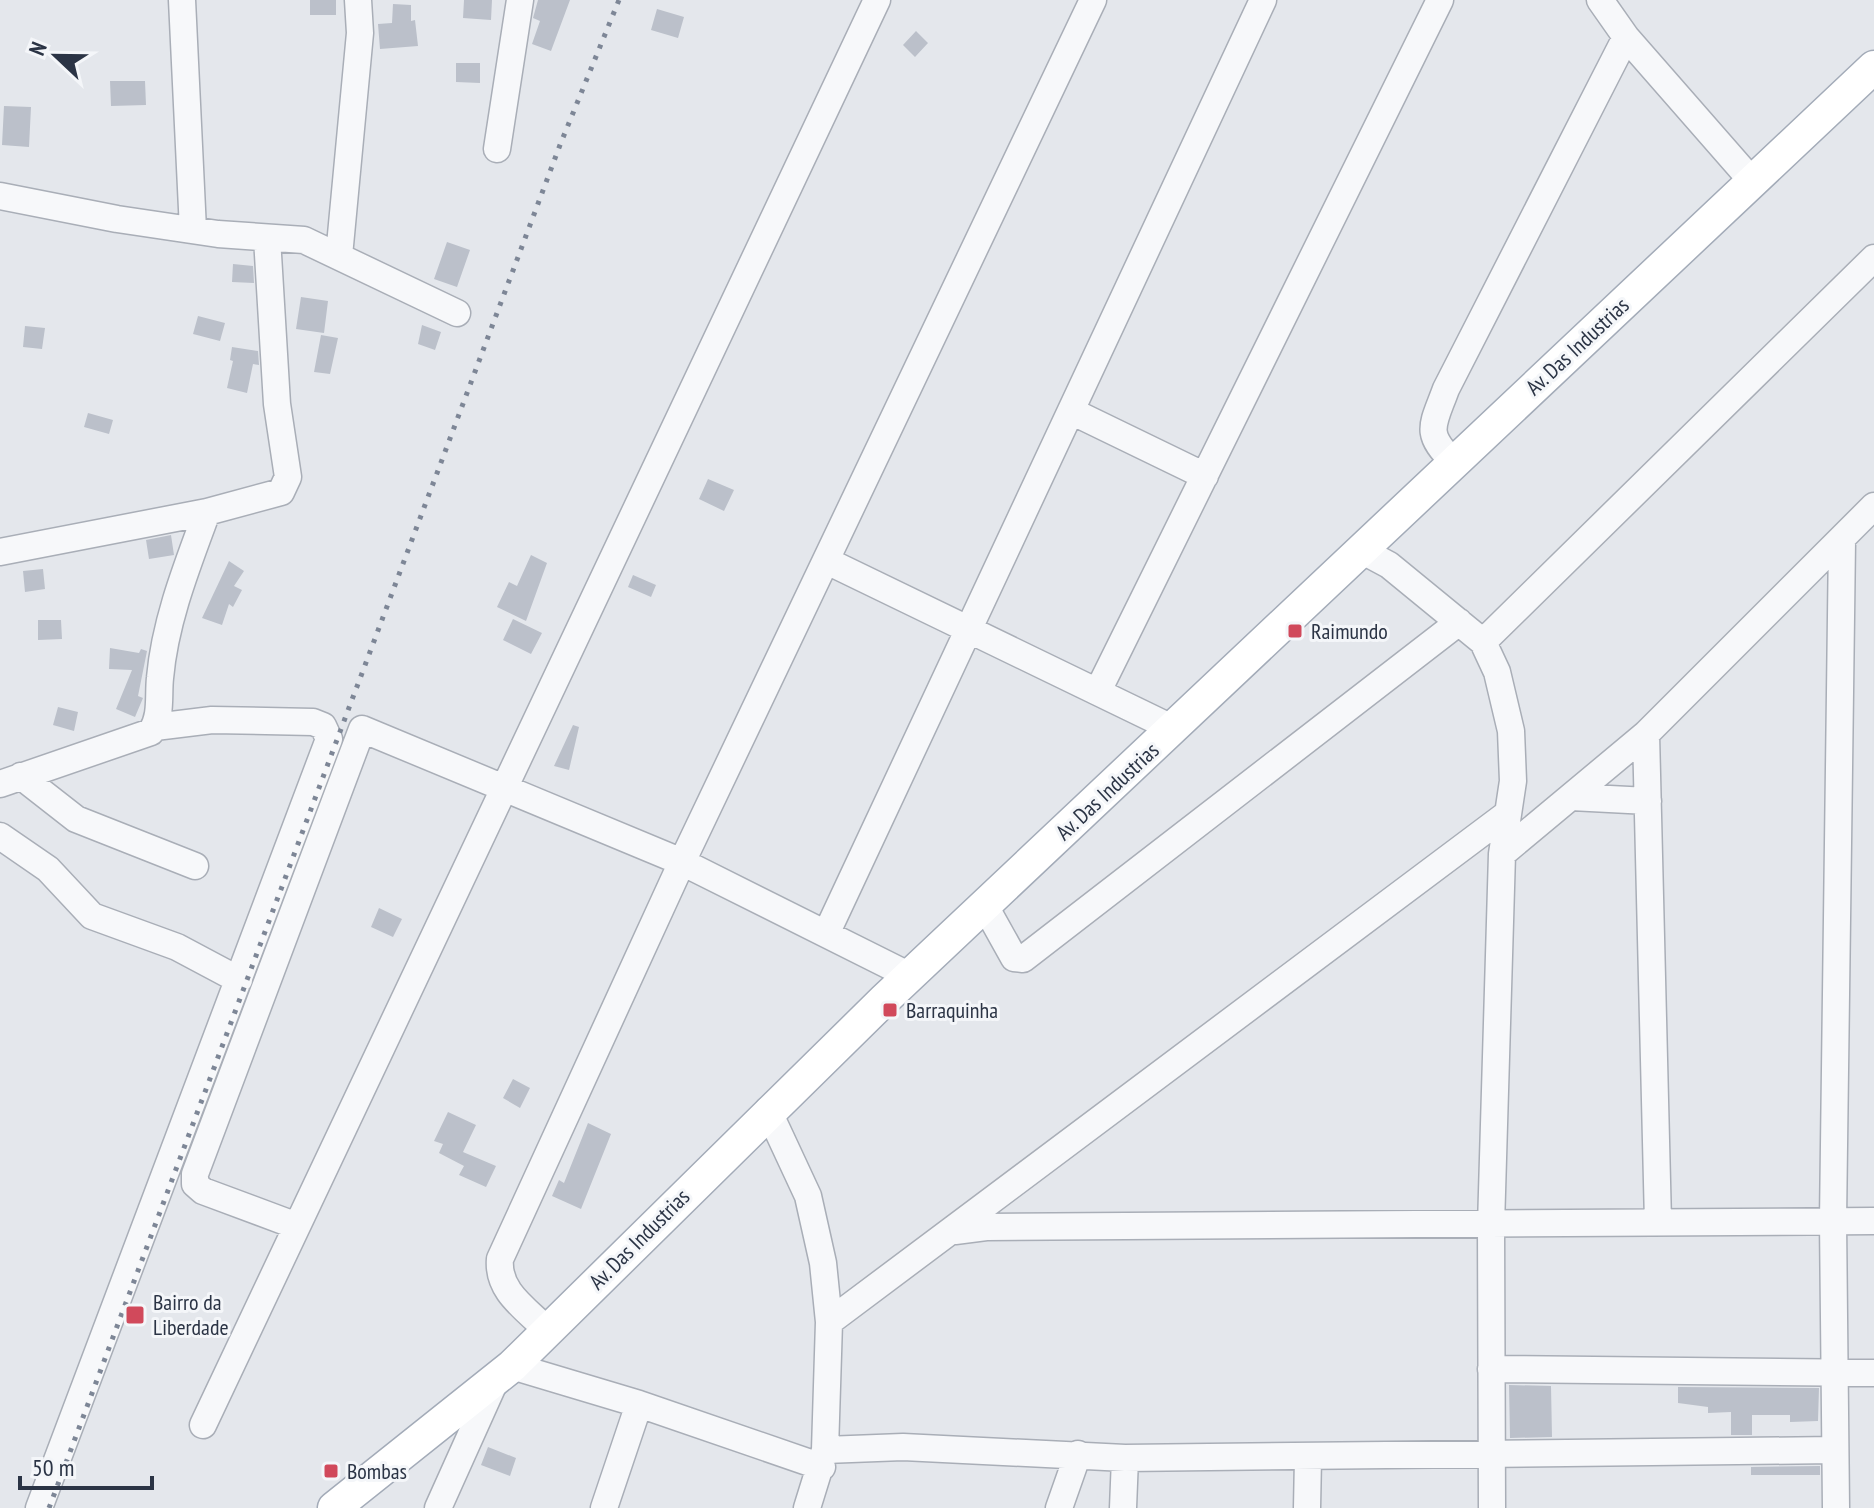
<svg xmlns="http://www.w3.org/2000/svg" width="1874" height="1508" font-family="'PT Sans Narrow',sans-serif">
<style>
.building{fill:#bbc0ca}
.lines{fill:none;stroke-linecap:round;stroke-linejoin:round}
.minor-casing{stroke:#a9aeb7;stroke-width:29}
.major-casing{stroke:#a3abb8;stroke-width:35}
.minor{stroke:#f7f8fa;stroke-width:26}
.major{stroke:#fff;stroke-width:32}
.rail{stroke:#7d8696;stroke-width:5;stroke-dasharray:4 8;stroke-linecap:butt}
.poi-dot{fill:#d1495b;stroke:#f4f6f9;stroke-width:3}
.labels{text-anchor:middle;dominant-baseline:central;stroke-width:6;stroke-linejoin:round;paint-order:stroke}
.street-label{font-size:22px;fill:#2b3445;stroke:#f4f6f9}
.poi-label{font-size:22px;fill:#2b3445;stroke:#f4f6f9;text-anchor:start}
</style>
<rect width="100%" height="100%" fill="#e4e7ec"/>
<path class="building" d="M310,0h26v15h-26z
M464,0h28l-1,20 -28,-2z
M538,0h32l-19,51 -19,-7 8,-23 -7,-3z
M393,4l18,1v16l4,-1 3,26 -38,3 -2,-25 14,-1z
M657,9l27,8 -6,21 -27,-8z
M916,31l12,12 -13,14 -12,-12z
M456,63h24v20l-24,-1z
M110,81h35l1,24 -35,1z
M4,106l27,1 -2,40 -27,-2z
M447,242l23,8 -13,37 -23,-8z
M233,264l20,2 1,17 -22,-1z
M301,297l27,4 -4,32 -28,-4z
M198,316l27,7 -5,18 -27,-7z
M422,325l19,7 -6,18 -17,-6z
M25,326l20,2 -3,21 -19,-2z
M321,335l17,3 -8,36 -16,-2z
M232,347l26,4 1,14 -6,-1 -6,29 -20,-5 6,-27 -3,-1z
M88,413l25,7 -4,14 -25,-7z
M708,479l26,11 -10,21 -25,-12z
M171,535l3,20 -25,4 -3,-19z
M531,555l16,8 -21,58 -29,-14 12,-25 8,4z
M229,561l15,10 -10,15 8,4 -9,17 -4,-3 -7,21 -20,-7z
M43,569l2,20 -20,3 -2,-21z
M633,575l23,10 -5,12 -23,-10z
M513,619l29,14 -11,21 -28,-14z
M38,620h23l1,19 -24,1z
M110,648l29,5 2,-4 6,2 -9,45 5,2 -8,19 -19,-8 16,-39 -23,-1z
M58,707l20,5 -4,19 -21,-6z
M573,725l6,2 -10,43 -15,-4z
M379,908l23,11 -9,18 -22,-10z
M513,1079l17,9 -10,20 -17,-10z
M448,1112l28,13 -13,27 33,14 -10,21 -27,-12 5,-9 -25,-13 4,-9 -9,-3z
M588,1123l23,11 -30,75 -29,-13 7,-16 5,3z
M1509,1385l42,1 1,51 -42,1z
M1678,1387l141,1 -1,33 -28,1v-7h-38v20h-21v-23l-23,1v-6l-30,-4z
M488,1447l28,11 -6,18 -29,-11z
M1820,1466v9h-69v-8z"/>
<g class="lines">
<defs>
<path id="minor" d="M182,0l11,230
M1600,0l26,37 126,144
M497,149l23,-149
M0,196l117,23 101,15 86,6 153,73
M339,256l21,-223 -2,-33
M1071,411l134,65
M1454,462c-31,-29 -21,-37 -8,-73l180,-352
M1361,550l28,15 94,77 14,30 14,59 2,50 -11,73 -11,372 1,282
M0,552l207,-40 74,-20 7,-15 -11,-73 -10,-166
M827,561l347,168
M1483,642l391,-384
M1098,691l342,-691
M1646,734l12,488
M21,776l55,43 119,47
M0,784l151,-52c11,-16 7,-36 9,-54 5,-57 27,-112 47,-166
M1571,797l77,4
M0,836l48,33 44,47 85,31 62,33
M1502,854l144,-120 228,-228
M985,906l29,52 9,1 436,-337
M827,932l436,-932
M768,1110l40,86 15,67 6,59 -4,128 -18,58
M297,1226l-94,-35 -8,-7v-10l167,-445 320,133 228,114
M955,1231l31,-4 888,-6
M829,1322l678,-508
M547,1330c-22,-22 -50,-39 -47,-71l182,-397 411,-862
M512,1366l127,38 183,63
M1491,1369l383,4
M203,1425l674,-1425
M825,1450l78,-3 222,11 709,-8
M39,1508l290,-769 -6,-13 -10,-4 -101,-2 -57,7
M438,1508l58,-129
M604,1508l35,-104
M1059,1508l19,-54
M1123,1508l2,-50
M1307,1508l1,-50
M1836,1508l-3,-287 9,-680"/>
<path id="major" d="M334,1508l178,-142 372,-366 990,-933"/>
</defs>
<use href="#minor" class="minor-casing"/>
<use href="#major" class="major-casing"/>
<use href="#minor" class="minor"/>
<use href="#major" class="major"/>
<path class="rail" d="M49,1508l511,-1363 59,-145"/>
</g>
<g class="poi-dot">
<rect x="1287" y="623" width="16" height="16" rx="4"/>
<rect x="882" y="1002" width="16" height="16" rx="4"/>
<rect x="125" y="1305" width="20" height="20" rx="4"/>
<rect x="323" y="1463" width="16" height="16" rx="4"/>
</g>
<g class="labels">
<g class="street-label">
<text transform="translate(1577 346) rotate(-43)">Av. Das Industrias</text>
<text transform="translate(1107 791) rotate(-43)">Av. Das Industrias</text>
<text transform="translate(639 1239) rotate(-45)">Av. Das Industrias</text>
</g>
<g class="poi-label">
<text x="1311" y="631">Raimundo</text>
<text x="906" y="1010">Barraquinha</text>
<text x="153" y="1302">Bairro da<tspan x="153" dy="25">Liberdade</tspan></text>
<text x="347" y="1471">Bombas</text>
</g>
</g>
<g transform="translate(56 56) rotate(292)" stroke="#f4f6f9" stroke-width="6" paint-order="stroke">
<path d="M0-6L14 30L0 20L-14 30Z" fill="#2b3445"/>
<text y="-12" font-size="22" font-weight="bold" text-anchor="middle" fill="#2b3445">N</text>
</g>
<path d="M20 1476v12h132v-12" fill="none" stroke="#2b3445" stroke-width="4"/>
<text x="32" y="1476" font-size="24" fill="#2b3445" stroke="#f4f6f9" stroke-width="6" paint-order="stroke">50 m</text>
</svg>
